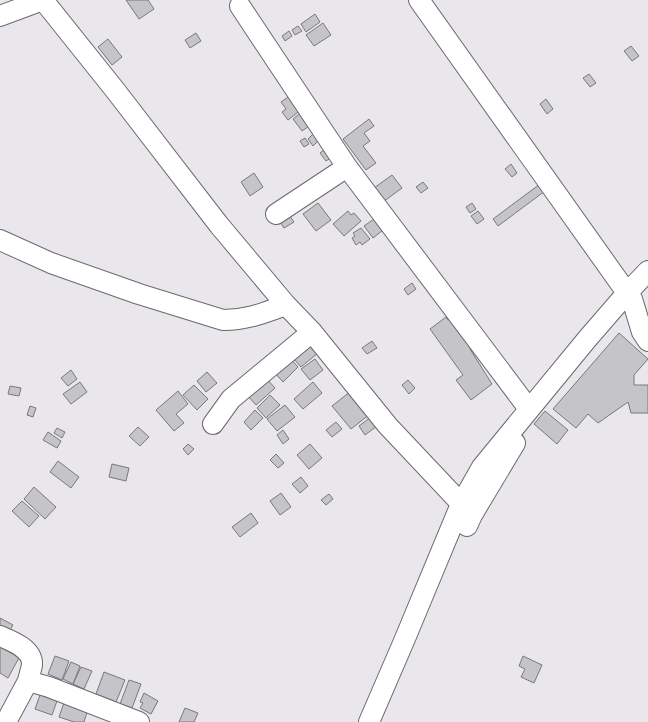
<svg xmlns="http://www.w3.org/2000/svg" width="648" height="722" font-family="'Open Sans',sans-serif">
<style>
.building{fill:#c5c4c8;stroke:#79787c}
.lines{fill:none;stroke-linecap:round;stroke-linejoin:round}
.minor-casing{stroke:#6b696c;stroke-width:22}
.minor{stroke:#fff;stroke-width:20}
</style>
<rect width="100%" height="100%" fill="#e9e7eb"/>
<path class="building" d="M126,0h22l6,9 -15,10z
M315,14l5,8 -14,10 -5,-8z
M323,23l8,12 -17,11 -8,-11z
M298,26l4,5 -7,4 -3,-5z
M289,31l3,5 -7,5 -3,-5z
M196,33l5,8 -11,7 -5,-8z
M108,39l14,18 -10,8 -14,-18z
M631,46l8,10 -7,5 -8,-10z
M589,74l7,9 -6,4 -7,-9z
M291,95l11,14 -14,11 -6,-8 4,-3 -5,-7z
M546,99l7,10 -6,5 -7,-10z
M303,111l9,13 -10,7 -9,-12z
M369,119l5,7 -10,7 6,8 -7,5 13,17 -10,7 -23,-31z
M313,134l5,7 -5,5 -5,-7z
M305,138l4,6 -5,3 -4,-6z
M329,146l6,9 -9,6 -6,-8z
M511,164l6,9 -5,4 -7,-8z
M254,173l9,14 -13,9 -9,-14z
M392,175l10,13 -19,14 -9,-14z
M423,182l5,6 -7,5 -5,-6z
M540,184l5,7 -47,35 -5,-7z
M318,203l13,17 -15,11 -13,-17z
M472,203l4,6 -6,4 -4,-6z
M348,211l3,4 3,-2 7,8 -17,15 -11,-12z
M478,211l6,8 -7,5 -6,-8z
M289,215l5,7 -10,6 -4,-6z
M374,219l9,11 -10,8 -9,-12z
M361,228l9,11 -8,6 -2,-3 -4,3 -4,-7 3,-2 -2,-3z
M412,283l4,6 -8,6 -4,-6z
M446,317l2,3 5,-3 21,29 -4,3 22,35 -21,16 -15,-20 7,-5 -33,-46z
M619,333l29,26 -14,16v10h14v28h-17l-3,-11 -30,21 -10,-9 -12,14 -23,-19z
M372,341l5,7 -10,6 -5,-6z
M309,343l9,10 -17,14 -7,-8z
M289,357l9,10 -15,15 -9,-10z
M315,359l8,11 -13,10 -9,-11z
M71,370l6,9 -9,7 -7,-8z
M207,372l10,11 -11,9 -9,-11z
M265,377l10,11 -19,17 -10,-11z
M408,380l7,8 -6,6 -7,-9z
M80,382l7,10 -16,12 -8,-10z
M313,382l9,11 -19,16 -9,-10z
M194,385l14,14 -11,11 -14,-15z
M10,386l11,2 -2,8 -11,-2z
M178,391l10,13 -12,10 8,9 -10,8 -18,-21z
M351,391l19,23 -19,15 -19,-23z
M270,395l10,10 -14,13 -9,-10z
M285,405l10,12 -18,14 -10,-12z
M30,406l6,2 -3,9 -6,-2z
M255,410l8,8 -12,12 -7,-8z
M545,411l23,19 -11,14 -23,-20z
M371,417l6,9 -12,9 -6,-9z
M336,422l6,7 -10,8 -6,-7z
M138,427l11,10 -9,9 -11,-10z
M57,428l8,4 -3,6 -8,-5z
M283,430l6,9 -6,5 -6,-9z
M48,432l13,9 -4,7 -14,-8z
M188,444l6,5 -6,6 -5,-6z
M310,444l12,14 -13,11 -12,-14z
M276,454l8,9 -6,5 -8,-8z
M58,461l21,16 -8,11 -21,-16z
M112,464l17,4 -3,13 -17,-4z
M301,477l7,9 -8,7 -8,-9z
M34,487l22,20 -11,12 -21,-20z
M281,493l10,14 -11,8 -10,-14z
M329,494l4,5 -7,6 -5,-5z
M22,501l17,15 -10,11 -17,-16z
M251,513l7,10 -18,14 -8,-10z
M0,618l13,7 -7,12 -6,-3z
M0,643l21,11 -13,24 -8,-5z
M55,656l14,5 -7,19 -14,-6z
M523,656l19,9 -8,18 -13,-6 4,-8 -6,-3z
M71,662l9,4 -7,18 -10,-5z
M81,667l11,4 -8,18 -11,-5z
M104,672l21,8 -9,22 -20,-8z
M129,680l12,4 -9,24 -12,-4z
M144,693l14,8 -7,13 -11,-6 3,-5 -3,-1z
M40,695l17,6 -5,14 -17,-6z
M65,700l23,9 -4,13h-10l-15,-5z
M185,708l13,5 -4,9h-15z"/>
<g class="lines">
<defs>
<path id="minor" d="M43,0l72,90 104,135 67,80 26,27 76,94 84,89
M419,0l208,293 5,6 10,33 6,9
M240,6l107,161 182,242
M0,16l43,-16
M276,214l71,-47
M0,240l51,23 88,31 84,26c24,0 41,-7 63,-15
M213,424l18,-25 81,-67
M467,526l5,-11 43,-72
M0,636c12,5 33,13 32,29 -1,5 -3,11 -4,16
M6,722l22,-41 21,6 90,35
M369,722l35,-81 57,-137 21,-37 106,-129 39,-45 21,-22"/>
</defs>
<use href="#minor" class="minor-casing"/>
<use href="#minor" class="minor"/>
</g>
</svg>
